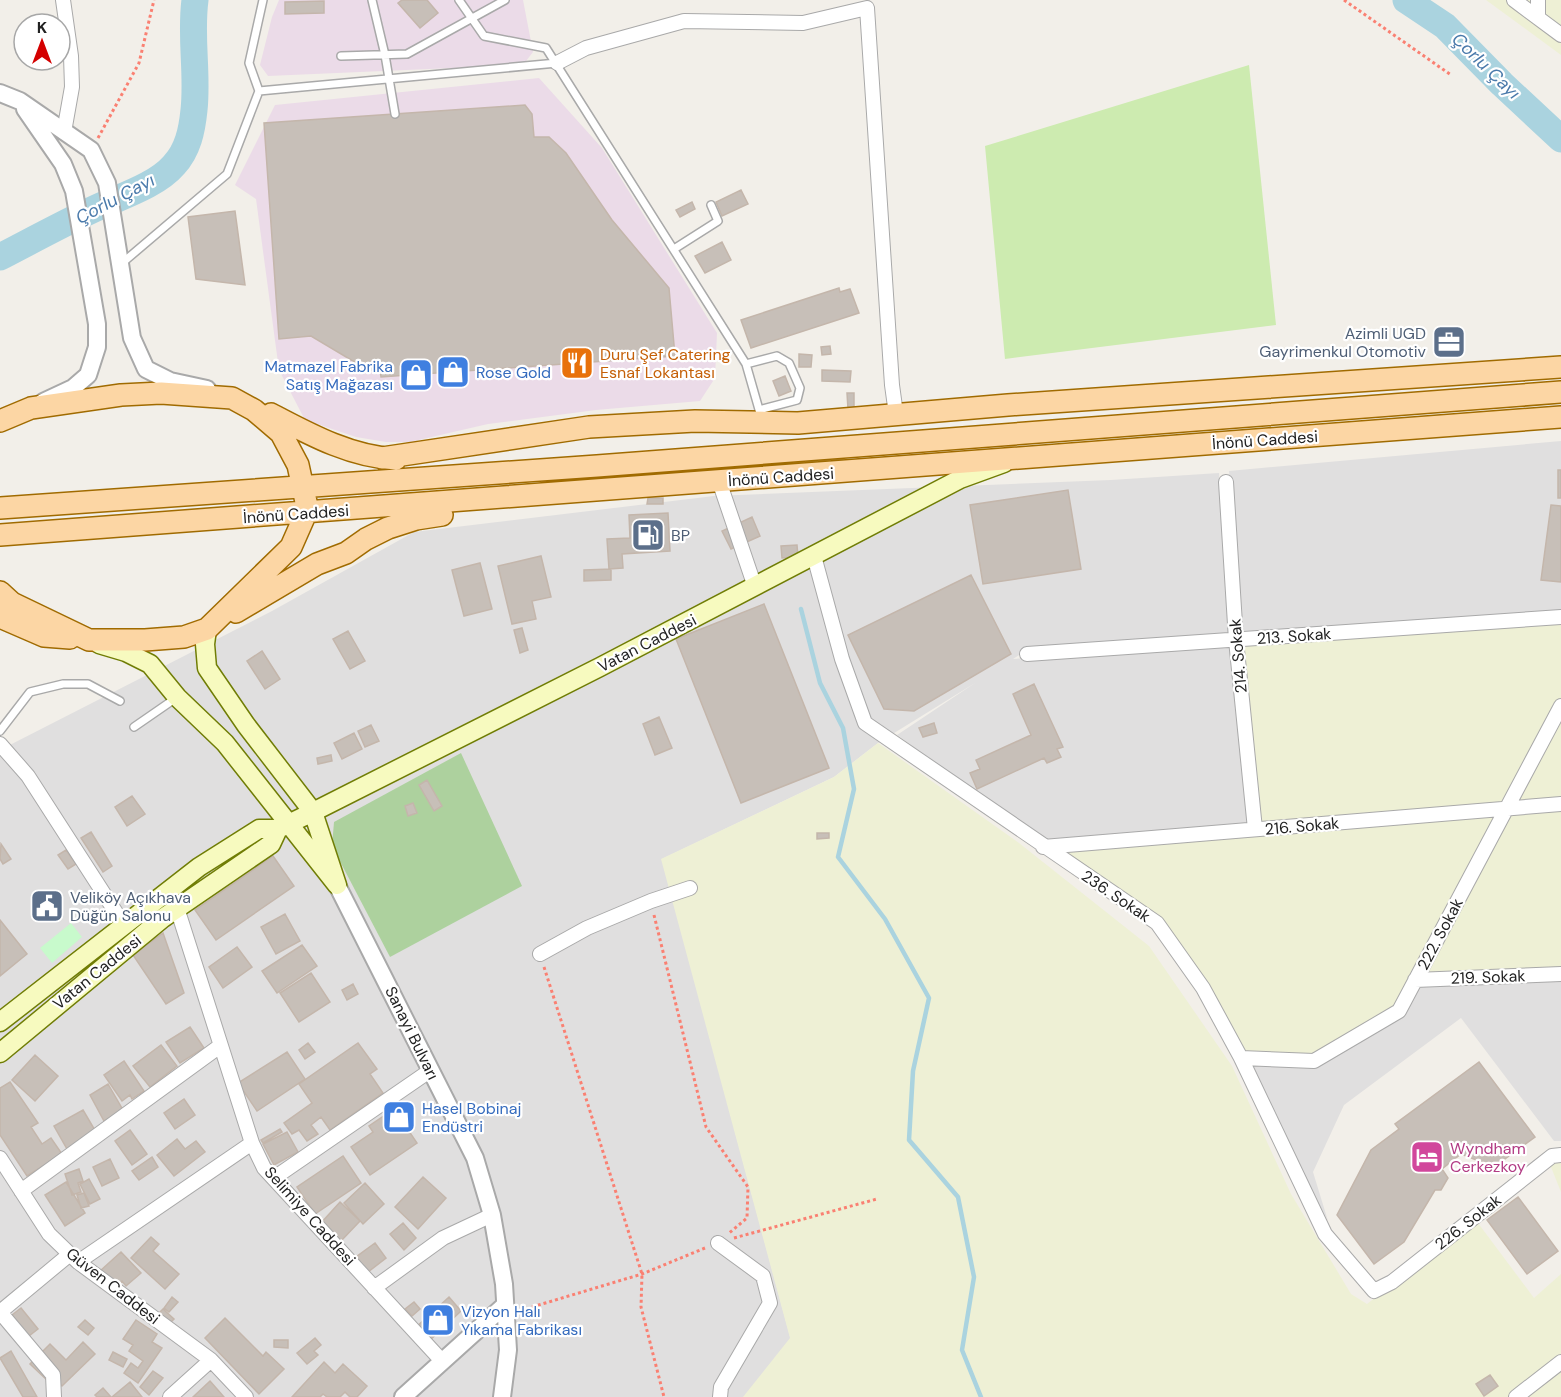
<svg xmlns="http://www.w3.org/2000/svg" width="1561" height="1397" font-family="'DM Sans',sans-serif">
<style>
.residential{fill:#e0dfdf}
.industrial{fill:#ebdbe8}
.farmland{fill:#eef0d5}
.grass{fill:#cdebb0}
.forest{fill:#add19e}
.park{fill:#c8facc}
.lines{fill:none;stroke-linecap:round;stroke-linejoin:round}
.stream{stroke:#aad3df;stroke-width:4.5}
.river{stroke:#aad3df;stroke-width:27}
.building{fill:#c7bfb8;stroke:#c4b6ab;stroke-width:1.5}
.service-casing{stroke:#a9a9a9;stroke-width:10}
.minor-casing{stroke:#a9a9a9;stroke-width:16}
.tertiary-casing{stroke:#a9a9a9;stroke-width:20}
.secondary-casing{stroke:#707d05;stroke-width:21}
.primary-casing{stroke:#a06b00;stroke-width:24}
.path{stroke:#fa8072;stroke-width:3;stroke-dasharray:3 3;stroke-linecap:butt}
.service{stroke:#fff;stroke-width:7}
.minor{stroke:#fff;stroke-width:14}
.tertiary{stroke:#fff;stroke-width:16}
.secondary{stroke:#f7fabf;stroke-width:18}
.primary{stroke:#fcd6a4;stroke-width:21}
.labels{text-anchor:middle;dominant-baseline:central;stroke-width:4.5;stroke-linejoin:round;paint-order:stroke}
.service-label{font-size:16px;fill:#4e5e75;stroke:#fff;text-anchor:start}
.food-label{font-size:16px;fill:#c56008;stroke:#fff;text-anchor:start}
.shop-label{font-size:16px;fill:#366cbe;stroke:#fff;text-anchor:start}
.street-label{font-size:16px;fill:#222;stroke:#fff}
.hotel-label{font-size:16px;fill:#b23c85;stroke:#fff;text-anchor:start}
.water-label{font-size:18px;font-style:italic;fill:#4a7aab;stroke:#fff}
</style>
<rect width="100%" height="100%" fill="#f2efe9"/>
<path class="residential" d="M1561,441v170l-320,22 -12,-162z
M1219,473l11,162 -203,15 -14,9 220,-15 17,182 -207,15 -146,-106 78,-52 -97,60 -44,34 -172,82 130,485 -44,53h-748v-647l272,-139 142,-79 300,-36 397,-16z
M1561,975v166h-7l-93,-123 -117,87 -31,67 15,49 -82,-161 170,-80z"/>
<path class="industrial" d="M279,0h244l10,52 -10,13 -255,11 -8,-11 12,-48z
M539,78l63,70 115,185 -2,45 -15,23 -104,9 -108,14 -78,18h-24l-30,-5 -51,-17 -26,-50 -23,-171 -21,-14 40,-80z"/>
<path class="farmland" d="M1486,0h75v55z
M1561,621v179l-302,25 -18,-181z
M878,743l141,100 130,103 83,120 59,128 60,100 16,10 108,-85 59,79 27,-24v123h-818l47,-59 -129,-479 173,-82z
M1561,809v161l-139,5 86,-162z
M1499,813l-102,191 -83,54 -70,-5 -82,-132 -100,-70z
M1549,1162l12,1v29z"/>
<path class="grass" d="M1249,65l27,260 -271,34 -20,-213z"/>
<path class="forest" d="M461,753l61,133 -132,71 -58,-111 2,-24z"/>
<path class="park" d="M71,923l11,14 -30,26 -12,-15z"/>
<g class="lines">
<path class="stream" d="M801,609l19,74 23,45 11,61 -16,68 47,62 44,79 -16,73 -4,69 49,57 16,80 -12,73 19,47"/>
<path class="river" d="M1406,0l39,26 57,58 59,55
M0,257c31,-16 62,-33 94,-48 25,-12 62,-23 80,-44 14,-15 18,-35 20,-55 4,-37 -4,-73 1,-110"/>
</g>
<path class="building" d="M402,0h25l11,13 -18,15 -22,-25z
M324,1v12l-39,1v-12z
M525,105l7,9 2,23h15l17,16 46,67 57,68 6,68 -294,21 -1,-7 -17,1v-4l-52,-31 -32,3 -15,-216z
M741,190l7,14 -26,12 -6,-14z
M692,202l3,7 -15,8 -4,-7z
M235,211l10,74 -49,-6 -8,-62z
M722,242l9,18 -26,13 -10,-17z
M839,288l1,4 10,-3 9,24 -108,35 -10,-28z
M830,346l1,8 -9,1 -1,-8z
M799,354l13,1 -1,12h-12z
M822,370l29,1 -1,11 -28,-1z
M785,376l6,15 -12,5 -6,-15z
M847,393h7v16h-6z
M1558,470h3v28h-3z
M1068,490l13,79 -98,15 -13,-79z
M648,498h15v6h-16z
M1551,505l10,1v76l-20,-2z
M668,513l2,38 -48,3 1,14 -14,1 -2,-30 23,-1 -1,-23z
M752,517l8,19 -29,13 -9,-18z
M797,545l1,12 -16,1 -1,-12z
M541,556l10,41 -19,4 4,18 -24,5 -14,-58z
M480,563l12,46 -28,7 -12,-46z
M611,569v11l-27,1v-11z
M971,575l40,79 -97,57 -30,-2 -36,-74z
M764,604l65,164 -88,35 -65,-164z
M522,628l6,22 -8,3 -6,-23z
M348,631l17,30 -15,8 -17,-30z
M262,651l18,28 -15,10 -18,-28z
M1034,684l29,63 -6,2 4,8 -14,6 -3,-5 -67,31 -7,-16 10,-4 -4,-9 55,-25 -18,-41z
M659,717l13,31 -17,7 -12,-31z
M934,723l3,10 -14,4 -4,-9z
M371,725l8,16 -14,6 -7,-16z
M354,733l8,16 -20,10 -8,-16z
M331,755l1,6 -14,3 -1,-6z
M427,780l15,26 -8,5 -15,-26z
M132,796l13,18 -18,12 -12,-19z
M413,803l4,10 -9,3 -3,-10z
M91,832l21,34 -9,6 -22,-34z
M817,833h12v5l-12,1z
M1,844l10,15 -8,5 -3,-5z
M66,850l10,14 -8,5 -10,-14z
M273,856l21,30 -78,54 -21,-30z
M285,914l15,27 -24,13 -15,-27z
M0,920l27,34 -27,22z
M163,933l21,60 -18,11 -33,-49z
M302,945l15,21 -40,27 -15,-22z
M237,947l15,20 -29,21 -14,-21z
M311,973l19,29 -31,20 -19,-29z
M353,984l5,10 -11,6 -5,-10z
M190,1027l14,21 -24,15 -14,-21z
M308,1043l7,9 -10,7 -6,-9z
M358,1043l19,26 -7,5 13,19 -53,37 -9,-13 -10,8 7,9 -11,7 -8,-11 -7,4 -8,-11 28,-20 -13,-19z
M161,1045l16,21 -27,21 -17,-21z
M287,1052l18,27 -48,32 -19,-28z
M35,1055l23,21 -23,25 -23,-21z
M124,1061l20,30 -12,8 -2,-4 -8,6 -18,-26z
M1479,1062l56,75 -41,30 -33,-13 -19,15 6,9 -7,12h-6l-31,52 -30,22 -37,-49 34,-65 28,-21 -4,-5z
M10,1082l28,41 -7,4 11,17 9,-6 11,16 -35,22 -27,-41v-47z
M108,1084l15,26 -19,11 -14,-26z
M184,1099l11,16 -20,14 -11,-16z
M394,1109l23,34 -47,32 -19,-28 22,-15 -4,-6z
M83,1110l13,22 -29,17 -13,-23z
M280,1129l2,3 -19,11 -2,-3z
M130,1130l17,24 -15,11 -17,-24z
M287,1132l11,20 -24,13 -11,-21z
M177,1139l8,10 11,-8 9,11 -31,24 -17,-21z
M343,1156l18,27 -46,31 -18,-27z
M152,1157l6,10 -19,13 -7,-9z
M110,1159l9,19 -17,8 -9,-19z
M79,1169l4,12 -5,2 3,9 -9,3 -7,-21z
M423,1177l23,21 -28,31 -23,-22z
M89,1179l11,20 -10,5 -10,-20z
M66,1182l19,31 -20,13 -20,-31z
M365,1183l19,21 -21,20 -19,-21z
M84,1193l5,13 -8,2 -4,-13z
M1518,1197l40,54 -31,23 -40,-54z
M340,1202l20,19 -19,20 -20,-18z
M403,1223l13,15 -12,12 -14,-16z
M151,1237l8,7 -6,7 26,23 -14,15 -34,-31z
M375,1243l11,15 -18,14 -12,-15z
M121,1252l20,21 -15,13 -4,-5 -7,7 -15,-17z
M172,1297l6,5 -9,10 -5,-4z
M449,1297l12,14 -34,32 -13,-14z
M414,1302l6,7 -8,7 -7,-7z
M21,1308l17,21 -18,14 -17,-21z
M163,1309l11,10 -6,6 -11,-10z
M225,1318l38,38 3,-4 18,17 -25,25 -54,-56z
M85,1320l9,8 -6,7 -10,-8z
M136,1320l21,14 -5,8 10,6 -24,35 -14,-10 7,-10 7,5 5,-7 -14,-10 4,-6 -10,-6z
M315,1338l6,7 -7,6 4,4 -11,9 -10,-11z
M274,1340h14v8l-14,-1z
M83,1342l12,12 -33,32 -9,-9 -5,4 -18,-17 20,-20 16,16z
M11,1351l26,46h-14l-23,-39z
M113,1352l14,7 -4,8 -14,-7z
M324,1362l11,11 8,-9 24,22 -10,11h-7l-5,-5 -5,5h-13l-4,-3 -3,3h-28z
M153,1371l10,7 -14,17 -9,-8z
M1490,1375l8,11 -14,10 -8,-12z
M210,1381l14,16h-31z
M130,1382l12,15h-30z
M103,1388l8,9h-14l-2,-2z"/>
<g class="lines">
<defs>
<path id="service" d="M372,0l13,55 10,59
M459,0l25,36 62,12 200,316 16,56
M341,56l66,-2 98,-54
M259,91l-10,-28 14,-63
M674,249l44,-28 -7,-16
M121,264l106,-90 32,-83 298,-28
M746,364l31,-8 12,7 11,25 -3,12 -38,10
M134,727l42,-29
M0,731l30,-39 33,-8h25l32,17"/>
<path id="minor" d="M63,0l8,56 1,31 -8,45
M1514,0l47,35
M1538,0v18
M557,63l29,-15 98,-27 119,2 64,-15 25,377 4,29
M719,481l36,106
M1226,482l10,158 19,189
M814,556l28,103 23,64 292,200 46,65 38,70 84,176 49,57 18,-9 160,-126 9,-1
M1027,654l534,-37
M0,744l28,32 96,149
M1043,847l518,-43
M177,908l75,235 12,25 178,193
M540,954l47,-26 64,-27 39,-13
M1415,980l146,-6
M1241,1058l73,3 85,-50 162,-305
M0,1158l49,76 29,28 133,98 35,37
M274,1178l157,-108
M21,1191l199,-145
M718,1243l45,33 7,27 -49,84 -1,10
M78,1262l174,-119
M374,1288l69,-50 49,-23
M0,1312l53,63 1,22
M0,1312l70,-58
M170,1397l41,-37
M1516,1397l45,-35"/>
<path id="tertiary" d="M0,93l20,8 71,49 16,33 25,155 14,31 24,12 37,8
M25,109l38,55 11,27 23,133v23l-9,28 -15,13 -30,14
M337,885l138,273 17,57 12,69 4,66 -6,47
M403,1397l102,-92"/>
<path id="secondary" d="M99,644l27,8 24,12 27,33 48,46 112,142 -24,-73 -67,-87 -39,-57 -2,-24 2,-15
M0,1022l199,-155 60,-38h19l35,-17 287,-145 360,-188 44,-16
M0,1053l163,-135 108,-74 7,-15"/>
<path id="primary" d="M271,414c38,20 80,43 125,45
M0,421l31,-13 90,-13 40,-2 71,5 22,12 27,23 17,32 8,37v11l-15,34 -84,82 -23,8 -39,3h-56l-77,-37 -12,-11
M382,458l207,-31 106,-6 103,2 210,-18 553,-38
M0,508l597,-42 964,-74
M0,535l1561,-118
M236,612l81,-48 29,-11 20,-14 22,-11 28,-9 26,-4
M0,617l44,19 26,2"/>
</defs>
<use href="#service" class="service-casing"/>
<use href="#minor" class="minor-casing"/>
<use href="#tertiary" class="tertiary-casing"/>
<use href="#secondary" class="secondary-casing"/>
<use href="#primary" class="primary-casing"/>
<path class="path" d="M1344,0l107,75
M98,138l41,-75 15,-63
M654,915l52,212 42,60 -1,31 -19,16
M544,967l98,307 -1,33 23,90
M734,1238l143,-39
M532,1307l110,-33 63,-26"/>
<use href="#service" class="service"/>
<use href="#minor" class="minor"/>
<use href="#tertiary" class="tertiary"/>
<use href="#secondary" class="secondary"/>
<use href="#primary" class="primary"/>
</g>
<defs>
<symbol id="office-square" viewBox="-11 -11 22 22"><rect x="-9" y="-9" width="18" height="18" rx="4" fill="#5c6f8a" stroke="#fff"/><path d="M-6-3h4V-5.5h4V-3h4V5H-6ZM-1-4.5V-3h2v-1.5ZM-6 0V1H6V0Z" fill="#fff"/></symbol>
<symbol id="restaurant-square" viewBox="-11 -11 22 22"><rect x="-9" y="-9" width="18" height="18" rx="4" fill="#e8710a" stroke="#fff"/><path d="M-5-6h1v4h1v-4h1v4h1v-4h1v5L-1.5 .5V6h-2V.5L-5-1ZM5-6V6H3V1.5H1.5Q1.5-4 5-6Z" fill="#fff"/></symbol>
<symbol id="shop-square" viewBox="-11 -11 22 22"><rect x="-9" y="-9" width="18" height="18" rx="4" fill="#3f7fe0" stroke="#fff"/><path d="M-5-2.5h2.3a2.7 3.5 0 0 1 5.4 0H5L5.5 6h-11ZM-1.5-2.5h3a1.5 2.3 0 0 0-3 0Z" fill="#fff"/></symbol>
<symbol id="fuel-square" viewBox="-11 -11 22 22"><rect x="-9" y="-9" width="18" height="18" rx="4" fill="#5c6f8a" stroke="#fff"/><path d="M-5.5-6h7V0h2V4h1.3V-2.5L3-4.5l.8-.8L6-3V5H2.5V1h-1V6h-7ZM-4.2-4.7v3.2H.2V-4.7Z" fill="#fff"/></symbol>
<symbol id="civic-square" viewBox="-11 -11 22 22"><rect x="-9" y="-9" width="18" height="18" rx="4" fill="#5c6f8a" stroke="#fff"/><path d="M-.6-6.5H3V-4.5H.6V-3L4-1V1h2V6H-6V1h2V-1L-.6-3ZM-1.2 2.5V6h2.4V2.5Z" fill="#fff"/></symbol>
<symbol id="hotel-square" viewBox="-11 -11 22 22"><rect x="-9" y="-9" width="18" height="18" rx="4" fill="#d1479c" stroke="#fff"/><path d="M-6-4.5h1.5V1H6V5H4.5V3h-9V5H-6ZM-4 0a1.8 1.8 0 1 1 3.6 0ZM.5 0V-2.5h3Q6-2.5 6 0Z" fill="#fff"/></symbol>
</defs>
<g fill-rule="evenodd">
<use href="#office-square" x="1430" y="323" width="38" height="38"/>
<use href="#restaurant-square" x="558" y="344" width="38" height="38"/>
<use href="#shop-square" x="434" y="353" width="38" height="38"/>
<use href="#shop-square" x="397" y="356" width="38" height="38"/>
<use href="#fuel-square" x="629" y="516" width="38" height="38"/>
<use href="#civic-square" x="28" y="887" width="38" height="38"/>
<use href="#shop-square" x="380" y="1098" width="38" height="38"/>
<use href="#hotel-square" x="1408" y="1138" width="38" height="38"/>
<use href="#shop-square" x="419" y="1301" width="38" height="38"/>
</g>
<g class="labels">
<g class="service-label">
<text x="1426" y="333" text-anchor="end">Azimli UGD<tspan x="1426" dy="18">Gayrimenkul Otomotiv</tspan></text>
<text x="671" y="535">BP</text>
<text x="70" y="897">Veliköy Açıkhava<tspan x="70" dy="18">Düğün Salonu</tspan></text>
</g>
<g class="food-label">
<text x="600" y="354">Duru Şef Catering<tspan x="600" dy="18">Esnaf Lokantası</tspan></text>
</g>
<g class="shop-label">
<text x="393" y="366" text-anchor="end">Matmazel Fabrika<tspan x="393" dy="18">Satış Mağazası</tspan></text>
<text x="476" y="372">Rose Gold</text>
<text x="422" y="1108">Hasel Bobinaj<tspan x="422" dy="18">Endüstri</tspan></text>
<text x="461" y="1311">Vizyon Halı<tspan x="461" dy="18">Yıkama Fabrikası</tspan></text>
</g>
<g class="street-label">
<text transform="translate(1265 440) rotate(-4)">İnönü Caddesi</text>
<text transform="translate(781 477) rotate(-4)">İnönü Caddesi</text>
<text transform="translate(296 514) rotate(-4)">İnönü Caddesi</text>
<text transform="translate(1294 636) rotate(-4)">213. Sokak</text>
<text transform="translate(647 643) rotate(-27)">Vatan Caddesi</text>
<text transform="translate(1238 656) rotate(-95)">214. Sokak</text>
<text transform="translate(1302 826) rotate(-5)">216. Sokak</text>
<text transform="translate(1116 896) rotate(34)">236. Sokak</text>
<text transform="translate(1440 934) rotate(-62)">222. Sokak</text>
<text transform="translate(97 972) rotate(-39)">Vatan Caddesi</text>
<text transform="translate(1488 977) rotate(-2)">219. Sokak</text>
<text transform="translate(412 1033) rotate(64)">Sanayi Bulvarı</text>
<text transform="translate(310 1216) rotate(48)">Selimiye Caddesi</text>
<text transform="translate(1468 1222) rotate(-38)">226. Sokak</text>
<text transform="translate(113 1286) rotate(38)">Güven Caddesi</text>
</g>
<g class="hotel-label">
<text x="1450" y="1148">Wyndham<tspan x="1450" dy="18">Cerkezkoy</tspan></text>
</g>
<g class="water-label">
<text transform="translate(1486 66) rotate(44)">Çorlu Çayı</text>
<text transform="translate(115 199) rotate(-28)">Çorlu Çayı</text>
</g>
</g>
<g transform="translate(42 42)"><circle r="28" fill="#ffffff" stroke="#a7a7a7" stroke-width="1.5"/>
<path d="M0-4.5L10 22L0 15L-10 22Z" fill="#d40000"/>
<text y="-9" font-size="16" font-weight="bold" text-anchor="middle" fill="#222222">K</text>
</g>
</svg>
